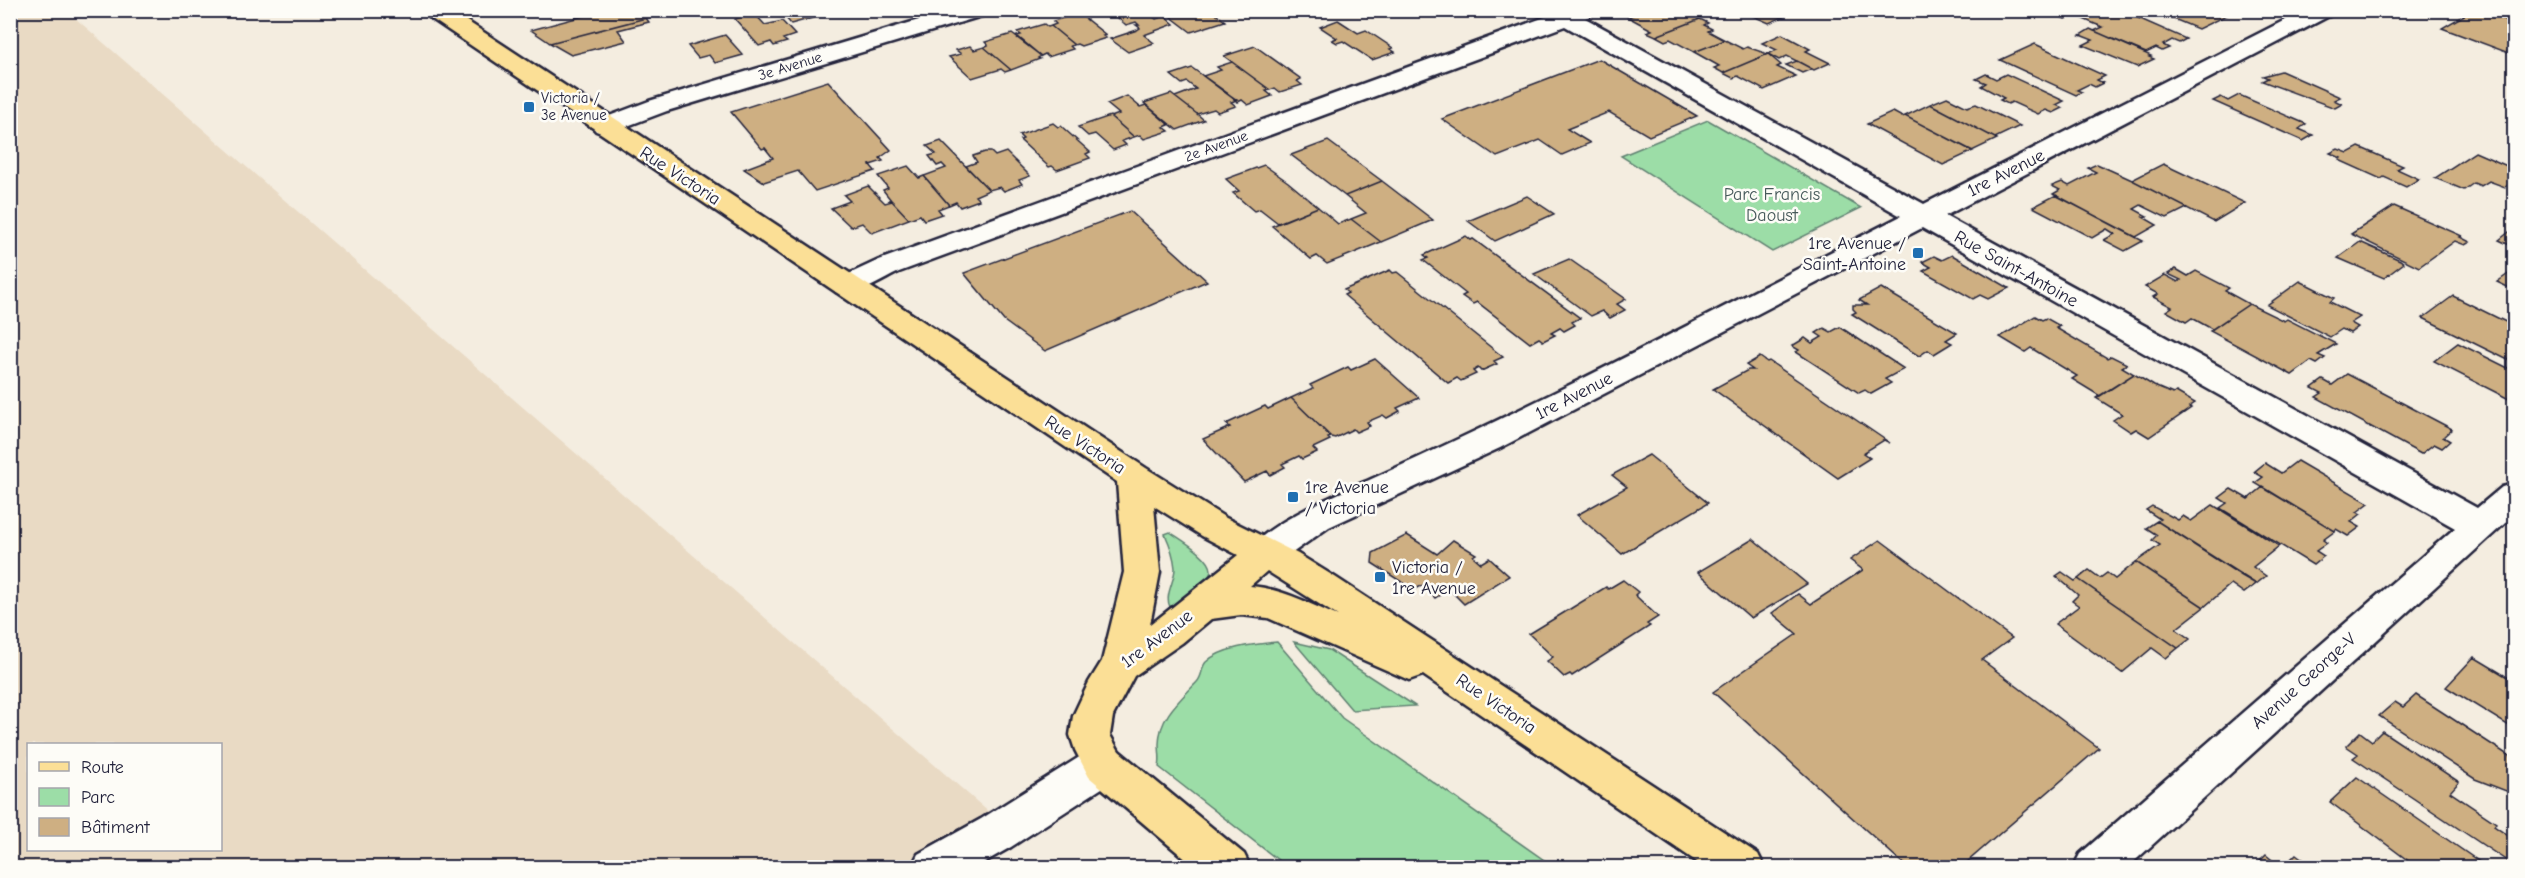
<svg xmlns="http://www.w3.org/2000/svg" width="2525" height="878" font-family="'Comic Neue',sans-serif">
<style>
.built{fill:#e9dac4;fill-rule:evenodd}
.green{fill:#9cdda7;stroke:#5f8071;stroke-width:1.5}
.building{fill:#ceaf82;stroke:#22223b;stroke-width:1.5}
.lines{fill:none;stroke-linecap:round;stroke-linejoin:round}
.minor-casing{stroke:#22223b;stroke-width:5}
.major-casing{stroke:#22223b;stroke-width:5}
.minor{fill:#fdfcf7;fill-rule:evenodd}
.major{fill:#fbdf96;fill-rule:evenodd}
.poi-dot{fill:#1f6fb2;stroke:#fdfcf7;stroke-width:2}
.labels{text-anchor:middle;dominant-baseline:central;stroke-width:5;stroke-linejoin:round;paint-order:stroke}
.far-street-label{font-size:15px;fill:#22223b;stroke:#fdfcf7}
.far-poi-label{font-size:15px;fill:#22223b;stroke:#fdfcf7;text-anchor:start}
.street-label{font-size:18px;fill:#22223b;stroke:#fdfcf7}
.park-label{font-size:18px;fill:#475a5b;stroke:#fdfcf7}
.poi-label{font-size:18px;fill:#22223b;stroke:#fdfcf7;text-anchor:start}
</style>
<rect width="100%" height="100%" fill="#f4ede0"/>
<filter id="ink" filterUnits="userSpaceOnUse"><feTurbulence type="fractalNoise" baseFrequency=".0167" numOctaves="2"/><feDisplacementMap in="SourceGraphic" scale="12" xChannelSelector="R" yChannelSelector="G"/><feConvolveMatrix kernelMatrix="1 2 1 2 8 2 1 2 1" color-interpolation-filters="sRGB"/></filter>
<g filter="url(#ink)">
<path class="built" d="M10,11h57l924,803 -90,53h-890zM28,744h192v106h-192z"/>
<path class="green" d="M1708,120l153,88 -89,44 -151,-96z
M1170,532c10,7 42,25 41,39 -1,6 -7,11 -11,16 -9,8 -15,16 -26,21l-4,-1c-6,-12 5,-26 5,-39 -1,-12 -5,-23 -10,-34z
M1277,642l65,76 212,149h-267l-128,-100c2,-8 0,-15 0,-23 0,-27 21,-44 38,-62 6,-6 4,-15 9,-20 15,-15 51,-18 71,-20z
M1294,642l35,8 86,56 -63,4z"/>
<path class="building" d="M606,10h52l3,4 -111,29 -19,-13z
M779,10h36l5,6 -29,8z
M1109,10h47l5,4 -8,3 3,2 9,-3 9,8 -30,11 10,8 -26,9 -18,-13 27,-9 3,-2 -4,-3h3l-3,-3 -10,3z
M1162,10h48l15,11 -34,11z
M1645,10h24l19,6 4,-1 8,4 -44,17 -9,-4 5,-2 -24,-13z
M1739,10h44l7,4 -21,9z
M1915,10h32l-16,8z
M2045,10h75l66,29 -7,4 -7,-3 -9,5 6,3 -7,3 -6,-3 -10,5 -52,-22 9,-4 -8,-3 -21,-9 -9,4z
M2152,10h68l9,4 -31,15z
M2473,10h8l33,13v32l-72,-27z
M2481,10h33v13z
M754,13l11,12 17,-4 13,14 -12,4 4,3 -13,4 -3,-4 -12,4 -24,-27z
M1076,14l6,2 24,19 -3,1 3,2 -25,8 -4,-2 -3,1 -23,-19 5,-2 -3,-3z
M646,18l3,4 -31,8 8,11 -55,14 -21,-12z
M1700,19l8,4 -4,2 8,4 -4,2 17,9 -31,12 -24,-13 -5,2 -9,-5z
M1338,20l20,13 8,-3 27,18 -3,1 5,3 -23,8 -29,-19 -6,2 -5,-3 5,-2 -17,-11z
M1044,24l4,3 3,-1 23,19 -4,1 3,3 -25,8 -3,-3 -4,2 -24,-20 4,-1 -4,-3z
M2090,29l61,27 -2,1 5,2 -17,8 -54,-22 10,-5 -13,-5z
M1012,34l29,22 -3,2 2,1 -29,11 -27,-23 4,-2 -3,-3z
M1782,34l28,15 -4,2 24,12 -16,7 -27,-14 -8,4 -11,-6 9,-4 -15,-7z
M725,35l18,20 -28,8 -6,-8 -11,3 -10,-12z
M1725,40l18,9 4,-2 21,7 -45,19 -9,-5 5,-2 -25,-14z
M2035,44l70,32 -8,4 6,3 -8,4 -6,-3 -12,6 5,2 -6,3 -76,-35z
M970,46l4,4 10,-3 27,23 -6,2 -4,-3 -29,9 -23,-21 12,-3 -5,-4z
M1255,46l46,33 -4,2 5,4 -22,7 -5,-4 -5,2 -46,-34z
M1768,54l13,11 -4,2 19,9 -32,14 -26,-14 -5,2 -10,-5z
M1599,59l98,57 -48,20 -40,-24 -42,17 23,14 -28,12 -22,-15 -43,17 -55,-38z
M1797,61l15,8 -10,4 -16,-8z
M1232,62l38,28 -4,1 6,5 -24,9 -6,-5 -4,2 -35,-26 18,-6 -4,-3z
M1192,68l45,32 -6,2 5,4 -18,6 -4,-3 -17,5 -22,-17 21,-8 -9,-7 -5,2 -11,-9z
M2281,71l59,26 -6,3 8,4 -7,4 -73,-27 6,-3 -5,-2z
M1986,74l10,5 10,-5 58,27 -8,4 7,3 -10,5 -7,-3 -8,4 -26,-12 -4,2 -8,-4 4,-2 -23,-12 5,-3 -10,-4z
M828,81l63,69 -11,8 3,3 -13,4 5,6 -60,20 -17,-20 -34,11 -20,-13 29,-11 -8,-10 -3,1 -31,-37z
M1171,94l26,20 7,6 -27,10 -33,-27z
M2239,95l67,29 -7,5 14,6 -10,6 -90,-40 8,-4 7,4z
M1127,96l13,11 6,-2 23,20 -5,2 5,4 -25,8 -4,-4 -6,2 -23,-20 8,-3 -12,-10z
M1947,97l20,10 9,-3 44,22 -25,12 -65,-34z
M1930,104l6,3 61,32 -25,12 -67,-35z
M1893,112l9,5 3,-1 68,35 -30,14 -76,-41z
M1110,116l24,21 -12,4 4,4 -13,5 -18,-16 -7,2 -10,-9z
M1053,123l5,4 3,-1 29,26 -4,2 4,4 -33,12 -5,-4 -3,1 -29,-27 3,-1 -4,-4z
M941,141l48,49 -14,6 4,4 -19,7 -4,-5 -7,3 -25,-29 22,-8 -4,-4 -5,2 -8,-10 7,-2 -9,-8z
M1328,141l54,40 -37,15 -54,-41z
M2359,147l44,19 -6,3 22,10 -13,8 -22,-10 -3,2 -42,-19 2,-2 -11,-5 8,-4 10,4z
M985,152h6l4,4 11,-4 24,24 -11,4 3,4 -18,7 -4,-4 -11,3 -23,-24 11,-4 -4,-6z
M2475,152l39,17v15l-3,-1 -6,4 -16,-6 -8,5 -7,-3 -10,7 -29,-12z
M2097,164l35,16 55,28 -20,10 -26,-13 -7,4 13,7 -4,1 14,8 -21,12 -83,-43 7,-4 -8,-4 10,-4 7,4 27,-14 -8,-4z
M2163,164l82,39 -31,19 -82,-42z
M1264,165l24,17 30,25 -40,16 -18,-14 -6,2 -21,-18 6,-2 -13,-12z
M908,166l11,12 5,-2 25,29 -11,4 4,5 -18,6 -4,-5 -11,4 -17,-18 -4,-1h3l-8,-10 5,-2 -10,-12z
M1382,181l51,39 -52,22 -30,-23 15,-6 -21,-17z
M868,186l17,17 7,-2 17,18 -37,14 -10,-10 -11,4 -20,-19 19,-7 -6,-6z
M2056,195l62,33 25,13 -18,10 -21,-11 11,-6 -8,-5 -15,9 -59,-31z
M1527,196l27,18 -59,27 -27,-20z
M2394,206l68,30 -2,1 10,5 -5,3 -10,-4 -36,26 -68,-33z
M1318,207l20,17 13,-5 30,23 -54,22 -10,-8 -6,3 -39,-33z
M1130,211l77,70 -162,70 -41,-30 -40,-48z
M2514,228v19l-15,-7z
M1466,236l5,4 2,-1 107,79 -8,4 3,3 -11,6 -4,-3 -9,5 4,2 -12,6 -4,-3 -9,5 -53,-41 -4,2 -11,-8 4,-2 -43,-34 5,-2 -4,-3z
M2360,242l40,18 4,3 -20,15 -46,-20z
M1952,255l57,33 -21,11 -8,-4 -7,4 -50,-28 8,-4 -9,-5 12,-6 8,4z
M1569,259l57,40 -9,5 8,6 -15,8 -8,-7 -11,5 -57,-42z
M2176,269l12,7 8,-5 33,17 -4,3 24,13 -37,25 -20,-11 -6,4 -20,-11 6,-4 -19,-10 5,-3 -13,-7 20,-12 13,7 3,-2 -13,-6z
M1390,270l3,3 4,-1 106,85 -9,4 3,3 -16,7 -3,-3 -5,3 3,3 -15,7 -4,-3 -9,5 -104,-88 4,-2 -4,-3z
M2514,270v20l-17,-8z
M2300,281l34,17 -4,4 30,15 -9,6 7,4 -8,6 -8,-4 -12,8 -63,-32z
M1881,288l76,45 -11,7 6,3 -18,11 -6,-4 -9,6 -67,-42 4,-2 -3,-3v-4h14l-8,-5z
M2453,296l61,30v37l-91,-45z
M2249,304l35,17 3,-2 49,25 -18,11 7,3 -8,6 -6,-3 -19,14 -82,-44z
M2035,316l7,4 4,-2 14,8 -4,2 51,30 4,-2 16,8 -5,3 12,7 -34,22 -28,-17 5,-3 -46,-28 -6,4 -25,-15z
M1840,327l64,42 -19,10 6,4 -20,11 -6,-4 -6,3 -63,-41 3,-2 -7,-4 13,-8 7,5 10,-6 -6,-4 8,-5 7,4z
M2458,343l56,28v26l-3,3 -77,-39z
M1760,357l7,5 2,-1 121,82 -6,-3 -21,13 7,5 -32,20 -125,-89 35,-19h5l-7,-5z
M1375,359l44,39 -22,10 3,3 -13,7 -4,-3 -16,7 3,4 -14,6 -3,-3 -18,9 -4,-1 -40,-39 22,-10 -3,-3 38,-18 3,3z
M2134,374l20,12 19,8 3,-2 19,11 -6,4 2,1 -42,29 -13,-8 -5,3 -18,-12 9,-6 -26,-16z
M2347,374l105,55 -9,8 7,4 -8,7 -8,-4 -13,10 -105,-57 6,-4 -10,-5 11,-8 9,5z
M1291,398l40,39 -3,1 2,2 -17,8 4,4 -15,7 -3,-3 -17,8 3,3 -15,8 -3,-4 -23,11 -41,-43 27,-12 -4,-3 39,-18 3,3z
M1649,455l59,48 -86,51 -45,-39 50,-28 -15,-12z
M2297,461l72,42 -12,9 4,2 -10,8 9,5 -12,9 -12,-7 -1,2 -80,-48 8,-6 -9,-5 11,-9 16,10z
M2263,487l72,44 -12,9 4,3 -11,8 8,5 -11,9 -93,-57 7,-5 -8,-5 12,-9 17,10z
M2213,505l66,41 -26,21 13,9 -10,8 -99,-63 3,-2 -14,-9 6,-4 26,14 5,-4 8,5z
M2157,521l85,55 14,8 -12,9 -13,-9 -27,23 -68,-45 24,-17 -8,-5 5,-5 -11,-7z
M1407,535l30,19 16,-14 23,14 -3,2 8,7 8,-5 20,18 -45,28 -15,-15 -14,9 -12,-13 -9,5 -42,-27 1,-10z
M1753,539l54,45 -56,34 -53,-46z
M1880,540l132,98 -30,22 117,88 -139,120h-52l-195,-176 84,-58 -25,-21 26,-19 13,10 52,-34 -13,-10z
M2136,562l68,45 -28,22 14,10 -12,9 -100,-69 11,-9 11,8 7,-5 8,6z
M2062,572l13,9 3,-2 100,69 -12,10 -14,-10 -30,25 -67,-49 24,-18 -7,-5 6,-6 -22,-19z
M1623,580l15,12 -3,3 23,22 -11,7 3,2 -78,50 -2,-2 -6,3 -17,-16 6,-4 -24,-23 77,-47 2,2z
M2474,657l40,24v48l-68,-42z
M2416,695l98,64v35l-39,-15 -96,-63 16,-14 8,5z
M2382,731l77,51 -9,10 46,31 -2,3 20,14 -1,25 -160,-107 5,-4 -12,-8 14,-14 12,9z
M2357,777l127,88 -1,3h-65l-88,-66z
M2296,854l19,14h-33z
M2266,855l16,13h-29z"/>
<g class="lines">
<defs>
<path id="minor" d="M952,10h36l-3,5 -318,96 -53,20 -9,3 -9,-3 -4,-5 4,-5 53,-20z
M1542,10h49l-2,7 -4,1 339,186 381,-194h29l-3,5 -386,201 532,292 25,-21 12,-3v31l-387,353h-54l7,-14 375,-326 -533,-300 -422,220 -171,79 -51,36 -13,4 -13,-4 -5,-10c17,-30 98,-62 131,-77 178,-80 350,-172 523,-260l-336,-190 -666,246c-19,9 -42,26 -63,20l-5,-6 5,-6 43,-20 669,-244z
M1104,746l15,5 6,13 -6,13 -108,70 -37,21h-63l7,-14 63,-35 108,-68z"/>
<path id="major" d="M423,10h27l696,458 80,50 72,36 37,23 423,277 7,14h-59l-283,-193 -14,5 -141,-62 -27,-3 -30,4 -29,24 -48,33 -21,40 -3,19 9,16 125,103 7,14h-55l-107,-91 -14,-27 -5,-15 3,-19 16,-34 13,-21 22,-89 -7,-90 -691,-467zM1154,506l48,30 36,19 -88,70 10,-53zM1267,571l71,45c-28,-12 -57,-28 -88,-30z"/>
</defs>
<use href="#minor" class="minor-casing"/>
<use href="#major" class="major-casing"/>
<use href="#minor" class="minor"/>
<use href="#major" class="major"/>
</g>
</g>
<g class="poi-dot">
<rect x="523" y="101" width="12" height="12" rx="3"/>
<rect x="1912" y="247" width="12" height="12" rx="3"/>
<rect x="1287" y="491" width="12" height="12" rx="3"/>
<rect x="1374" y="571" width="12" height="12" rx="3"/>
</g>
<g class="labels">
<g class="far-street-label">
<text transform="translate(790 66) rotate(-17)">3e Avenue</text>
<text transform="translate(1216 146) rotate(-20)">2e Avenue</text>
</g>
<g class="far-poi-label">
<text x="541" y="98">Victoria /<tspan x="541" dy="17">3e Avenue</tspan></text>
</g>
<g class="street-label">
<text transform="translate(2006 173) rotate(-27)">1re Avenue</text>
<text transform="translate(680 176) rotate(33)">Rue Victoria</text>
<text transform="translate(2016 269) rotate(29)">Rue Saint-Antoine</text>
<text transform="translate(1574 396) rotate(-27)">1re Avenue</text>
<text transform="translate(1085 445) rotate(33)">Rue Victoria</text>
<text transform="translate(1157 639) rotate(-37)">1re Avenue</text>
<text transform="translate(2304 681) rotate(-42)">Avenue George-V</text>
<text transform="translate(1496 704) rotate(34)">Rue Victoria</text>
</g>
<g class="park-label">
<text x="1772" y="194">Parc Francis<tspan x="1772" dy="21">Daoust</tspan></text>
</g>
<g class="poi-label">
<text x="1906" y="243" text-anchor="end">1re Avenue /<tspan x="1906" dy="21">Saint-Antoine</tspan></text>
<text x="1305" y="487">1re Avenue<tspan x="1305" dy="21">/ Victoria</tspan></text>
<text x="1392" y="567">Victoria /<tspan x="1392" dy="21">1re Avenue</tspan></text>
</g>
</g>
<rect width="2525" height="878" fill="none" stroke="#fdfcf7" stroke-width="36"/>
<rect x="18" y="18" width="2489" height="842" fill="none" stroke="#22223b" stroke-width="2" filter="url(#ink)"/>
<rect x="27" y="743" width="195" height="108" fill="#fdfcf7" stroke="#a5a5ac" stroke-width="1.5"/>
<rect x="39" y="762" width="30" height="9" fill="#fbdf96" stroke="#a5a5ac" stroke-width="1.5"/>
<text x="81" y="773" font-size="18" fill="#22223b">Route</text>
<rect x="39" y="788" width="30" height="18" fill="#9cdda7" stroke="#a5a5ac" stroke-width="1.5"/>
<text x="81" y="803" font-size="18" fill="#22223b">Parc</text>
<rect x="39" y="818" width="30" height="18" fill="#ceaf82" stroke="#a5a5ac" stroke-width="1.5"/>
<text x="81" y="833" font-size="18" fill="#22223b">Bâtiment</text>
</svg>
